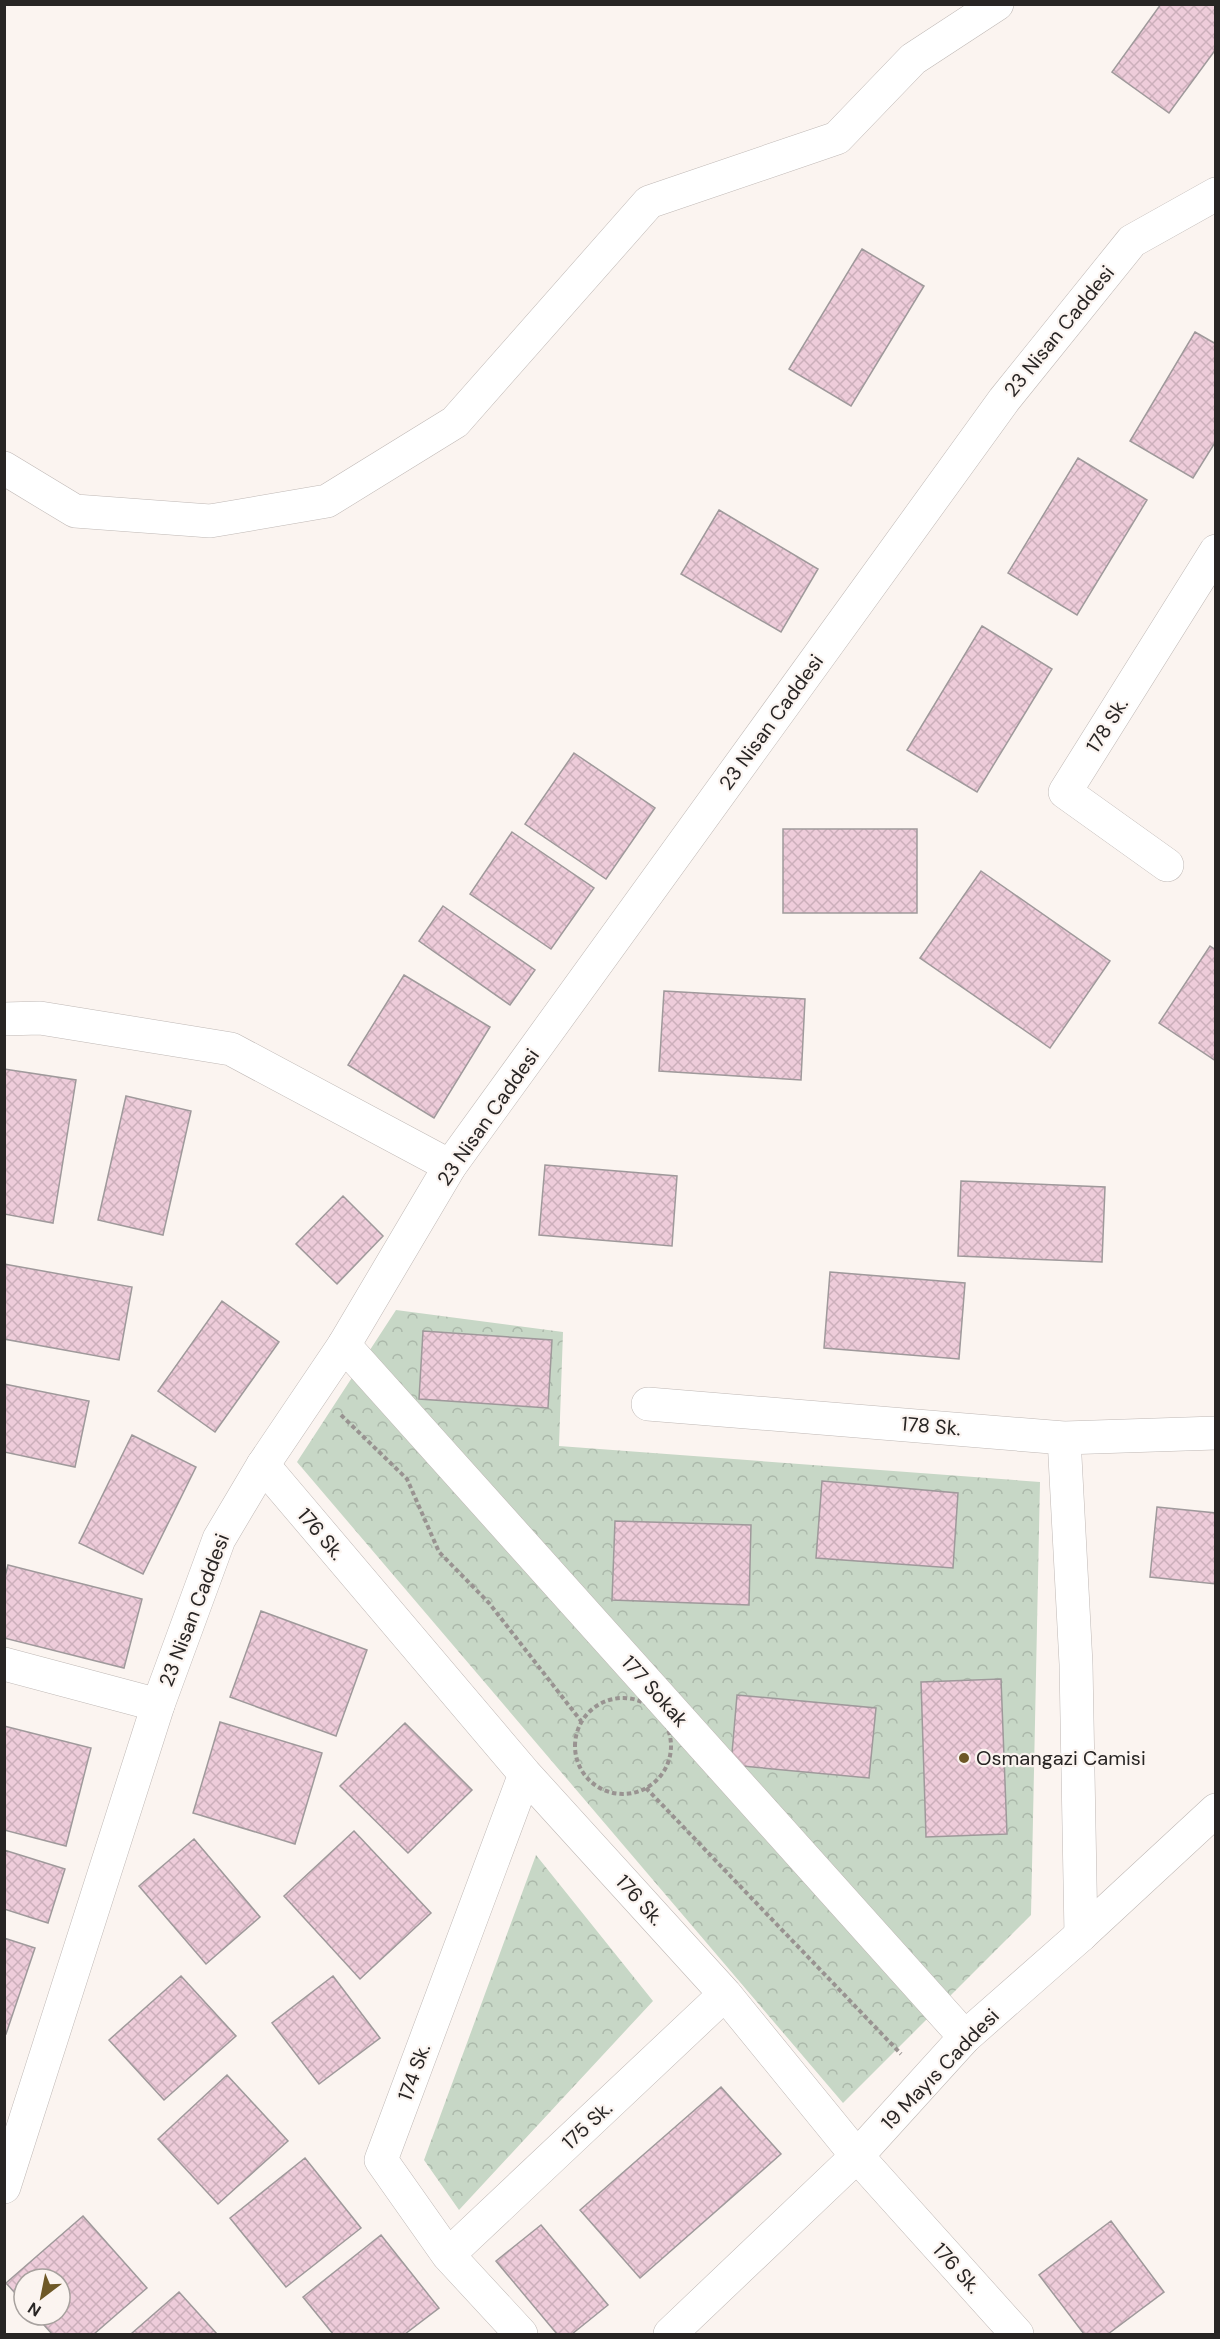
<svg xmlns="http://www.w3.org/2000/svg" width="1220" height="2339" font-family="'DM Sans',sans-serif">
<style>
.forest{fill:url(#forest-crowns)}
.building{fill:url(#building-cross-hatch);stroke:#9f999b;stroke-width:1.5}
.lines{fill:none;stroke-linecap:round;stroke-linejoin:round}
.minor-casing{stroke:#bfb8b5;stroke-width:34}
.tertiary-casing{stroke:#bfb8b5;stroke-width:34}
.path{stroke:#999391;stroke-width:4;stroke-dasharray:4.5 3;stroke-linecap:butt}
.minor{stroke:#fff;stroke-width:33}
.tertiary{stroke:#fff;stroke-width:33}
.poi-dot{fill:#6e5827;stroke:#fbf4f0;stroke-width:2}
.labels{text-anchor:middle;dominant-baseline:central;stroke-width:4.5;stroke-linejoin:round;paint-order:stroke}
.street-label{font-size:20px;fill:#282524;stroke:#fbf4f0}
.poi-label{font-size:20px;fill:#282524;stroke:#fbf4f0;text-anchor:start}
</style>
<defs>
<pattern id="forest-crowns" width="20" height="18" patternUnits="userSpaceOnUse" patternTransform="scale(1.5)"><rect width="20" height="18" fill="#c7d7c6"/><path d="M2 6a3 3 0 1 1 6 0M12 15a3 3 0 1 1 6 0" fill="none" stroke="#abb8aa"/></pattern>
<pattern id="building-cross-hatch" width="8" height="8" patternUnits="userSpaceOnUse" patternTransform="scale(1.5)"><rect width="8" height="8" fill="#eeccda"/><path d="M0 0l8 8M0 8l8-8" fill="none" stroke="#ccafbb"/></pattern>
</defs>
<rect width="100%" height="100%" fill="#fbf4f0"/>
<path class="forest" d="M396,1310l167,22 -4,114 481,36 -9,433 -188,188 -546,-641z
M536,1855l117,146 -194,209 -35,-50z"/>
<path class="building" d="M1161,4h55v45l-47,64 -57,-41z
M862,249l62,37 -73,120 -62,-37z
M1195,332l21,12v97l-23,37 -63,-37z
M1078,458l69,42 -70,115 -69,-42z
M719,510l99,59 -37,63 -100,-58z
M982,626l70,43 -75,123 -70,-42z
M574,753l81,55 -49,71 -81,-55z
M783,829h134v84h-134z
M512,832l82,56 -43,61 -81,-55z
M981,871l129,90 -60,87 -130,-90z
M443,906l92,64 -25,35 -91,-64z
M1210,946l6,4v111l-57,-38z
M404,975l86,52 -56,91 -86,-53z
M664,991l141,8 -4,81 -142,-9z
M4,1069l72,11 -23,143 -49,-9z
M126,1096l65,15 -28,124 -65,-15z
M545,1165l132,11 -5,70 -133,-11z
M961,1181l144,6 -3,75 -144,-6z
M343,1196l40,40 -46,48 -41,-40z
M4,1264l128,23 -13,73 -115,-21z
M830,1272l135,11 -6,76 -135,-11z
M222,1301l57,41 -64,90 -57,-41z
M423,1331l129,9 -4,68 -129,-9z
M4,1384l85,17 -14,66 -71,-15z
M132,1435l64,32 -53,107 -64,-31z
M822,1481l136,12 -5,75 -137,-10z
M1157,1507l59,6v71l-66,-7z
M615,1521l136,4 -2,80 -137,-5z
M8,1565l134,34 -18,69 -120,-30v-57z
M261,1611l106,39 -31,86 -106,-39z
M1001,1679l6,155 -81,3 -5,-155z
M737,1695l139,13 -7,70 -138,-13z
M220,1722l102,31 -27,91 -102,-31z
M405,1723l67,67 -64,63 -68,-67z
M4,1726l87,22 -25,98 -62,-16z
M354,1831l77,82 -71,66 -76,-83z
M194,1839l66,78 -54,47 -67,-78z
M4,1850l61,19 -17,54 -44,-14z
M4,1938l31,10 -29,86 -2,-1z
M181,1976l55,60 -72,64 -55,-60z
M333,1976l47,62 -61,46 -47,-61z
M227,2075l61,66 -70,63 -60,-65z
M721,2087l60,67 -141,124 -60,-68z
M305,2158l56,70 -75,59 -56,-69z
M83,2216l64,72 -53,46h-42l-17,-19h25v-36h-36v24l-18,-20z
M1111,2221l53,71 -56,42h-24l-45,-59z
M541,2225l67,80 -36,29h-15l-61,-73z
M381,2235l58,73 -34,26h-72l-30,-37z
M179,2292l38,42h-86z"/>
<g class="lines">
<defs>
<path id="minor" d="M1167,865l-102,-73 151,-241
M4,1019l36,-1 191,31 219,117
M344,1345l621,692
M648,1404l416,34 152,-5
M1064,1438l12,226 5,271
M263,1465l262,309 200,220 132,162 160,178
M4,1664l154,41
M448,2255l277,-261
M521,2334l-73,-79 -67,-95 144,-386"/>
<path id="tertiary" d="M4,468l71,43 135,10 117,-20 128,-79 194,-220 188,-64 76,-79 84,-55
M4,2187l154,-482 61,-166 44,-74 81,-120 106,-179 554,-766 128,-159 84,-47
M670,2334l187,-178 108,-119 116,-102 135,-125"/>
</defs>
<use href="#minor" class="minor-casing"/>
<use href="#tertiary" class="tertiary-casing"/>
<path class="path" d="M341,1415l66,64 32,73 50,51 92,118
M575 1746a48 48 0 1 1 96 0a48 48 0 1 1-96 0Z
M646,1788l255,266"/>
<use href="#minor" class="minor"/>
<use href="#tertiary" class="tertiary"/>
</g>
<circle class="poi-dot" cx="964" cy="1758" r="6"/>
<g class="labels">
<g class="street-label">
<text transform="translate(1059 331) rotate(-51)">23 Nisan Caddesi</text>
<text transform="translate(771 722) rotate(-54)">23 Nisan Caddesi</text>
<text transform="translate(1107 725) rotate(-58)">178 Sk.</text>
<text transform="translate(488 1117) rotate(-55)">23 Nisan Caddesi</text>
<text transform="translate(931 1426) rotate(5)">178 Sk.</text>
<text transform="translate(321 1534) rotate(50)">176 Sk.</text>
<text transform="translate(194 1610) rotate(-69)">23 Nisan Caddesi</text>
<text transform="translate(655 1691) rotate(48)">177 Sokak</text>
<text transform="translate(640 1900) rotate(48)">176 Sk.</text>
<text transform="translate(940 2069) rotate(-46)">19 Mayıs Caddesi</text>
<text transform="translate(414 2072) rotate(-70)">174 Sk.</text>
<text transform="translate(587 2125) rotate(-43)">175 Sk.</text>
<text transform="translate(957 2268) rotate(48)">176 Sk.</text>
</g>
<g class="poi-label">
<text x="976" y="1758">Osmangazi Camisi</text>
</g>
</g>
<rect width="1220" height="2339" fill="none" stroke="#282524" stroke-width="12"/>
<g transform="translate(42 2297) rotate(212)"><circle r="28" fill="#fbf4f0" stroke="#a7a19e" stroke-width="1.5"/>
<path d="M0-4.5L10 22L0 15L-10 22Z" fill="#6e5827"/>
<text y="-9" font-size="16" font-weight="bold" text-anchor="middle" fill="#282524">N</text>
</g>
</svg>
